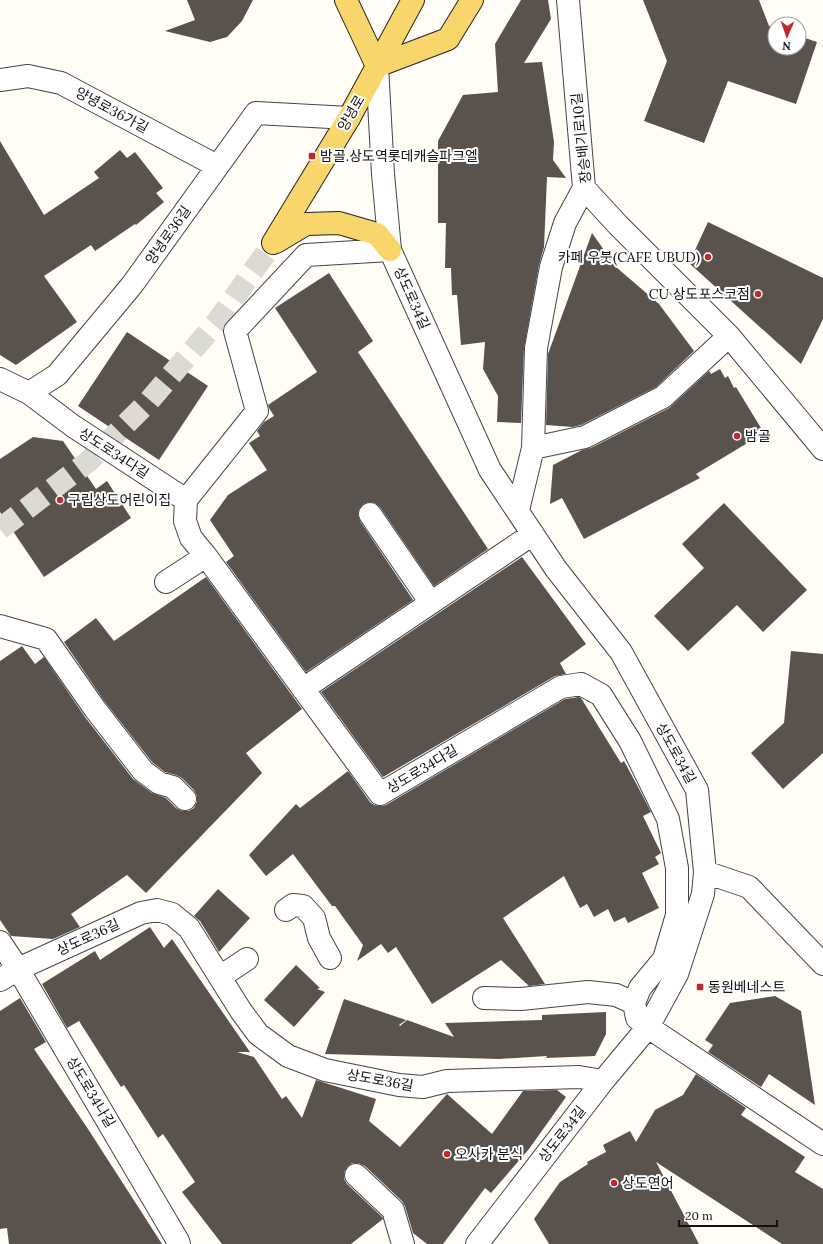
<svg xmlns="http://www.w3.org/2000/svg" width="823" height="1244" font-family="Lora,'Noto Sans KR',serif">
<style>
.building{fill:#5a524d}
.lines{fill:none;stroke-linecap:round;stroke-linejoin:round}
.major-tunnel{stroke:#dbdad3;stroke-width:22;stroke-dasharray:22 11;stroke-linecap:butt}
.minor-casing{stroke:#444;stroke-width:24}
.major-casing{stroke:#222;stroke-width:24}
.minor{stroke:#fff;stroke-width:22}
.major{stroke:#f9d66b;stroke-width:22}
.poi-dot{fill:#c4262e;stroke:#fff;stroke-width:1.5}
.labels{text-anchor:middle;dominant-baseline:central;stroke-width:4;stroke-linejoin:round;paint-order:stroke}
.street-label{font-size:14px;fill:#111;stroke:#fff}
.poi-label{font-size:14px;fill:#111;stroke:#fff;text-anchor:start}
</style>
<rect width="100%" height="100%" fill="#fffdf5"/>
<path class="building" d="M187,0h66l-11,21 -15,16 -17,5 -45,-11 30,-11z
M521,0h27l3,19 -27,44 18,-1 12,80 -1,18 13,18 -19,-1 -3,70 -5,18 -15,83 -3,75 -24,-1 1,-26 -15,-27 2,-27 -24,3 -4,-50h-5l-1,-27h-6l1,-45h-8v-82l25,-46 35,-3 -3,-48z
M643,0h116l10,26 6,2v20h24v-12l18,6 -21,62 -68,-23 -24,62 -60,-22 23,-60z
M0,141l44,74 55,-37 -5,-6 26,-22 7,8 8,-6 28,36 -7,5 8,9 -28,23 -1,-1 -40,27 -4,-6 -47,31 33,46 -61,43 -16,-10z
M708,222l115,56v41l-22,45 -112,-101z
M592,233l24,34 43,37 35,47 -38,36 -75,38 -8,2 -27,-2 2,-71z
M329,273l44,68 -15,11 130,197 -54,37 -54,-79 -5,-4 -6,-1 -6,2 -4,5 -1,6 2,6 53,79 -107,72 -80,-110 8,-6 -24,-36 18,-25 39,-25 -18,-27 11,-7 -3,-5 7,-9 10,-6 -5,-8 -1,-3 49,-33 -42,-64z
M127,332l81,54 -49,74 -81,-54z
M720,369l5,9 3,-2 6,12 2,-1 28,46 -68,41 4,4 -116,61 -22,-41 -12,6 3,-39 29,-15 9,-2 78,-40 40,-37 2,3z
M33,437l30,4 33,48 11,-8 24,37 -87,59 -44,-65v-53z
M724,503l83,87 -44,42 -26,-27 -49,46 -34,-35 50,-48 -22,-24z
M522,557l64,87 -26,19 6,11 -11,2 -172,101 -62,-85z
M206,577l96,132 -56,44 16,20 -116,120 -19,-18 -56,39 9,13 -27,12 -42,-3 -11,-16v-259l22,-15 13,18 9,-7 41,60 48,62 19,14 14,5 10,10 6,3h7l5,-3 3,-6v-6l-3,-6 -12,-12 -6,-3 -11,-3 -13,-10 -47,-60 -41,-60 32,-24 18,23z
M791,651l32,3v99l-40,36 -32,-36 33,-30z
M579,697l2,1 40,65 3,-2 13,24 14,27 -8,4 18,37 -6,4 4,7 -17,9 17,35 -31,15 -3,-6 -11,5 -6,-13 -14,8 -7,-13 -7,4 -16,-32 -61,42 42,66 -16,2 -28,-26 -69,44 -36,-57 -8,6 -7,-9 -24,17 6,-16 -28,-39h-3l-39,-52 -27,22 -17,-21 47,-51 4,4 48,-37 22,31 4,3 6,1 6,-1 179,-106z
M218,889l32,29 -31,34 -19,-31 -6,-5z
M150,927l14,21 8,-9 78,113h-13l17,5 28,42 4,-3 16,22 14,-38 60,19 -7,22 31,26 47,-53 45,40 31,-43 34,-1 9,7 -37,52 -38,44 -6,-5 -42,56h-16l-14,-11 -8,-27 -3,-5 -37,-35 -6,-3h-7l-5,4 -3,5v7l3,5 35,33 1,2 -32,25h-129l-40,-52 13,-10 -32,-48 -5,4 -34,-53 -3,2 -42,-66 -12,7 -25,-44 53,-33 5,9z
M296,965l24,23 -3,1 8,3 -31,35 -30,-27z
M775,996l26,15 14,94 -46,-31 -8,13 -53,-35 5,-7 -8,-5 25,-37z
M20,998l26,44 -12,7 54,80 74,115h-153l-2,-16 -7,1v-218z
M344,999l62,21 -7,5 1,1 7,-6 47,17 -9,-14 97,-3v-5l64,-3v22l-11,22 -49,2 1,-2 -48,3 -174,-5z
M696,1074l50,34 -5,7 64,42 -10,15 28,17v55h-41l-126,-82 43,82h-150l-15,-25 26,-37 28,-18 -1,-2 19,-10 -3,-7 27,-14 6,11 19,-32 28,-15z"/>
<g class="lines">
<path class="major-tunnel" d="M0,529l89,-68 60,-60 67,-78 57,-80"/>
<defs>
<path id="minor" d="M568,0l16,188 34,37 111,111 94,113
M377,66l6,108 7,76 100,220 66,99 65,83 76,138 8,82 -2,22 -26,80 -29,53 -45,54 -126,163
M0,80l28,-4 33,7 156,83
M0,379l29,14 28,-18 75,-90 124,-172 93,5
M29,393l44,33 113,74
M533,448l52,-11 78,-40 66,-61
M186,500l-1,21 6,17 15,18 174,238 181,-107 20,-3 20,11 29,46 38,78 9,49v47l-13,44 -24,29 -6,15 3,15 11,9 175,117
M186,500l71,-89 -22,-80 71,-76 84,-5
M518,510l15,-62 3,-100 15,-81 14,-44 19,-35
M370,514l61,89
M166,582l40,-26
M0,626l46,13 49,70 48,62 16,12 14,4 12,12
M303,689l230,-155
M705,872l44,15 74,77
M286,910l7,-5 10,1 11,12 5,20 11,20
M0,942l18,27 160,272 1,3
M220,977l27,-18
M0,980l18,-11 123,-56 16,-3 15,4 17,14 52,83 17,23 30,22 37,14 74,15 24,2 24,-6 132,-4 24,4
M484,998l37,1 67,-7 28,3 18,8
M356,1175l37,35 10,34"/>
<path id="major" d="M346,0l31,66
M377,66l71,-27 24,-39
M276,242l30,-18 33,-1 38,11 13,16
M273,243l76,-125 64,-118"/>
</defs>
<use href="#minor" class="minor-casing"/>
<use href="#major" class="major-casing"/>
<use href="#minor" class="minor"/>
<use href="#major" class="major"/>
</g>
<g class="poi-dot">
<rect x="308" y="152" width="8" height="8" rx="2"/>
<circle cx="708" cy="257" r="4"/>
<circle cx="758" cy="294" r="4"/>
<circle cx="737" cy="436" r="4"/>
<circle cx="60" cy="500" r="4"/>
<rect x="696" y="983" width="8" height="8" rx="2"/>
<circle cx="447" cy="1154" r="4"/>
<circle cx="614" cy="1183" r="4"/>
</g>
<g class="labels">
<g class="street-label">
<text transform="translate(112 110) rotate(28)">양녕로36가길</text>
<text transform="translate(351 113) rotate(-60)">양녕로</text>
<text transform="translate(581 138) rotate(-96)">장승배기로10길</text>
<text transform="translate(168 235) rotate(-55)">양녕로36길</text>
<text transform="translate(412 298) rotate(66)">상도로34길</text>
<text transform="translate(114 453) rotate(33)">상도로34다길</text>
<text transform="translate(676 753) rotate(61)">상도로34길</text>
<text transform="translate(422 769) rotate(-31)">상도로34다길</text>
<text transform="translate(88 937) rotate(-25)">상도로36길</text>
<text transform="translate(380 1080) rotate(10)">상도로36길</text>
<text transform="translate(91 1092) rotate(59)">상도로34나길</text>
<text transform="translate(562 1134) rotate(-52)">상도로34길</text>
</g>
<g class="poi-label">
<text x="320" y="156">밤골.상도역롯데캐슬파크엘</text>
<text x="700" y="257" text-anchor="end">카페 우붓(CAFE UBUD)</text>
<text x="750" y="294" text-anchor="end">CU 상도포스코점</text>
<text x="745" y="436">밤골</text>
<text x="68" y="500">구립상도어린이집</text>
<text x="708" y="987">동원베네스트</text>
<text x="455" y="1154">오사카 분식</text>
<text x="622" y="1183">상도연어</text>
</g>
</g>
<g transform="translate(787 36) rotate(182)"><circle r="19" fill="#ffffff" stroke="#a0a0a0"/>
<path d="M0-3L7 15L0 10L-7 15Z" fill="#c4262e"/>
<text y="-6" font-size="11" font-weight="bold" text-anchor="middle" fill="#111111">N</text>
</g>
<path d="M679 1220v6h98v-6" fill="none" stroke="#111111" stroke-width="2"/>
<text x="685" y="1220" font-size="12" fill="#111111" stroke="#ffffff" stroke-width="3" paint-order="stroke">20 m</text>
</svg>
